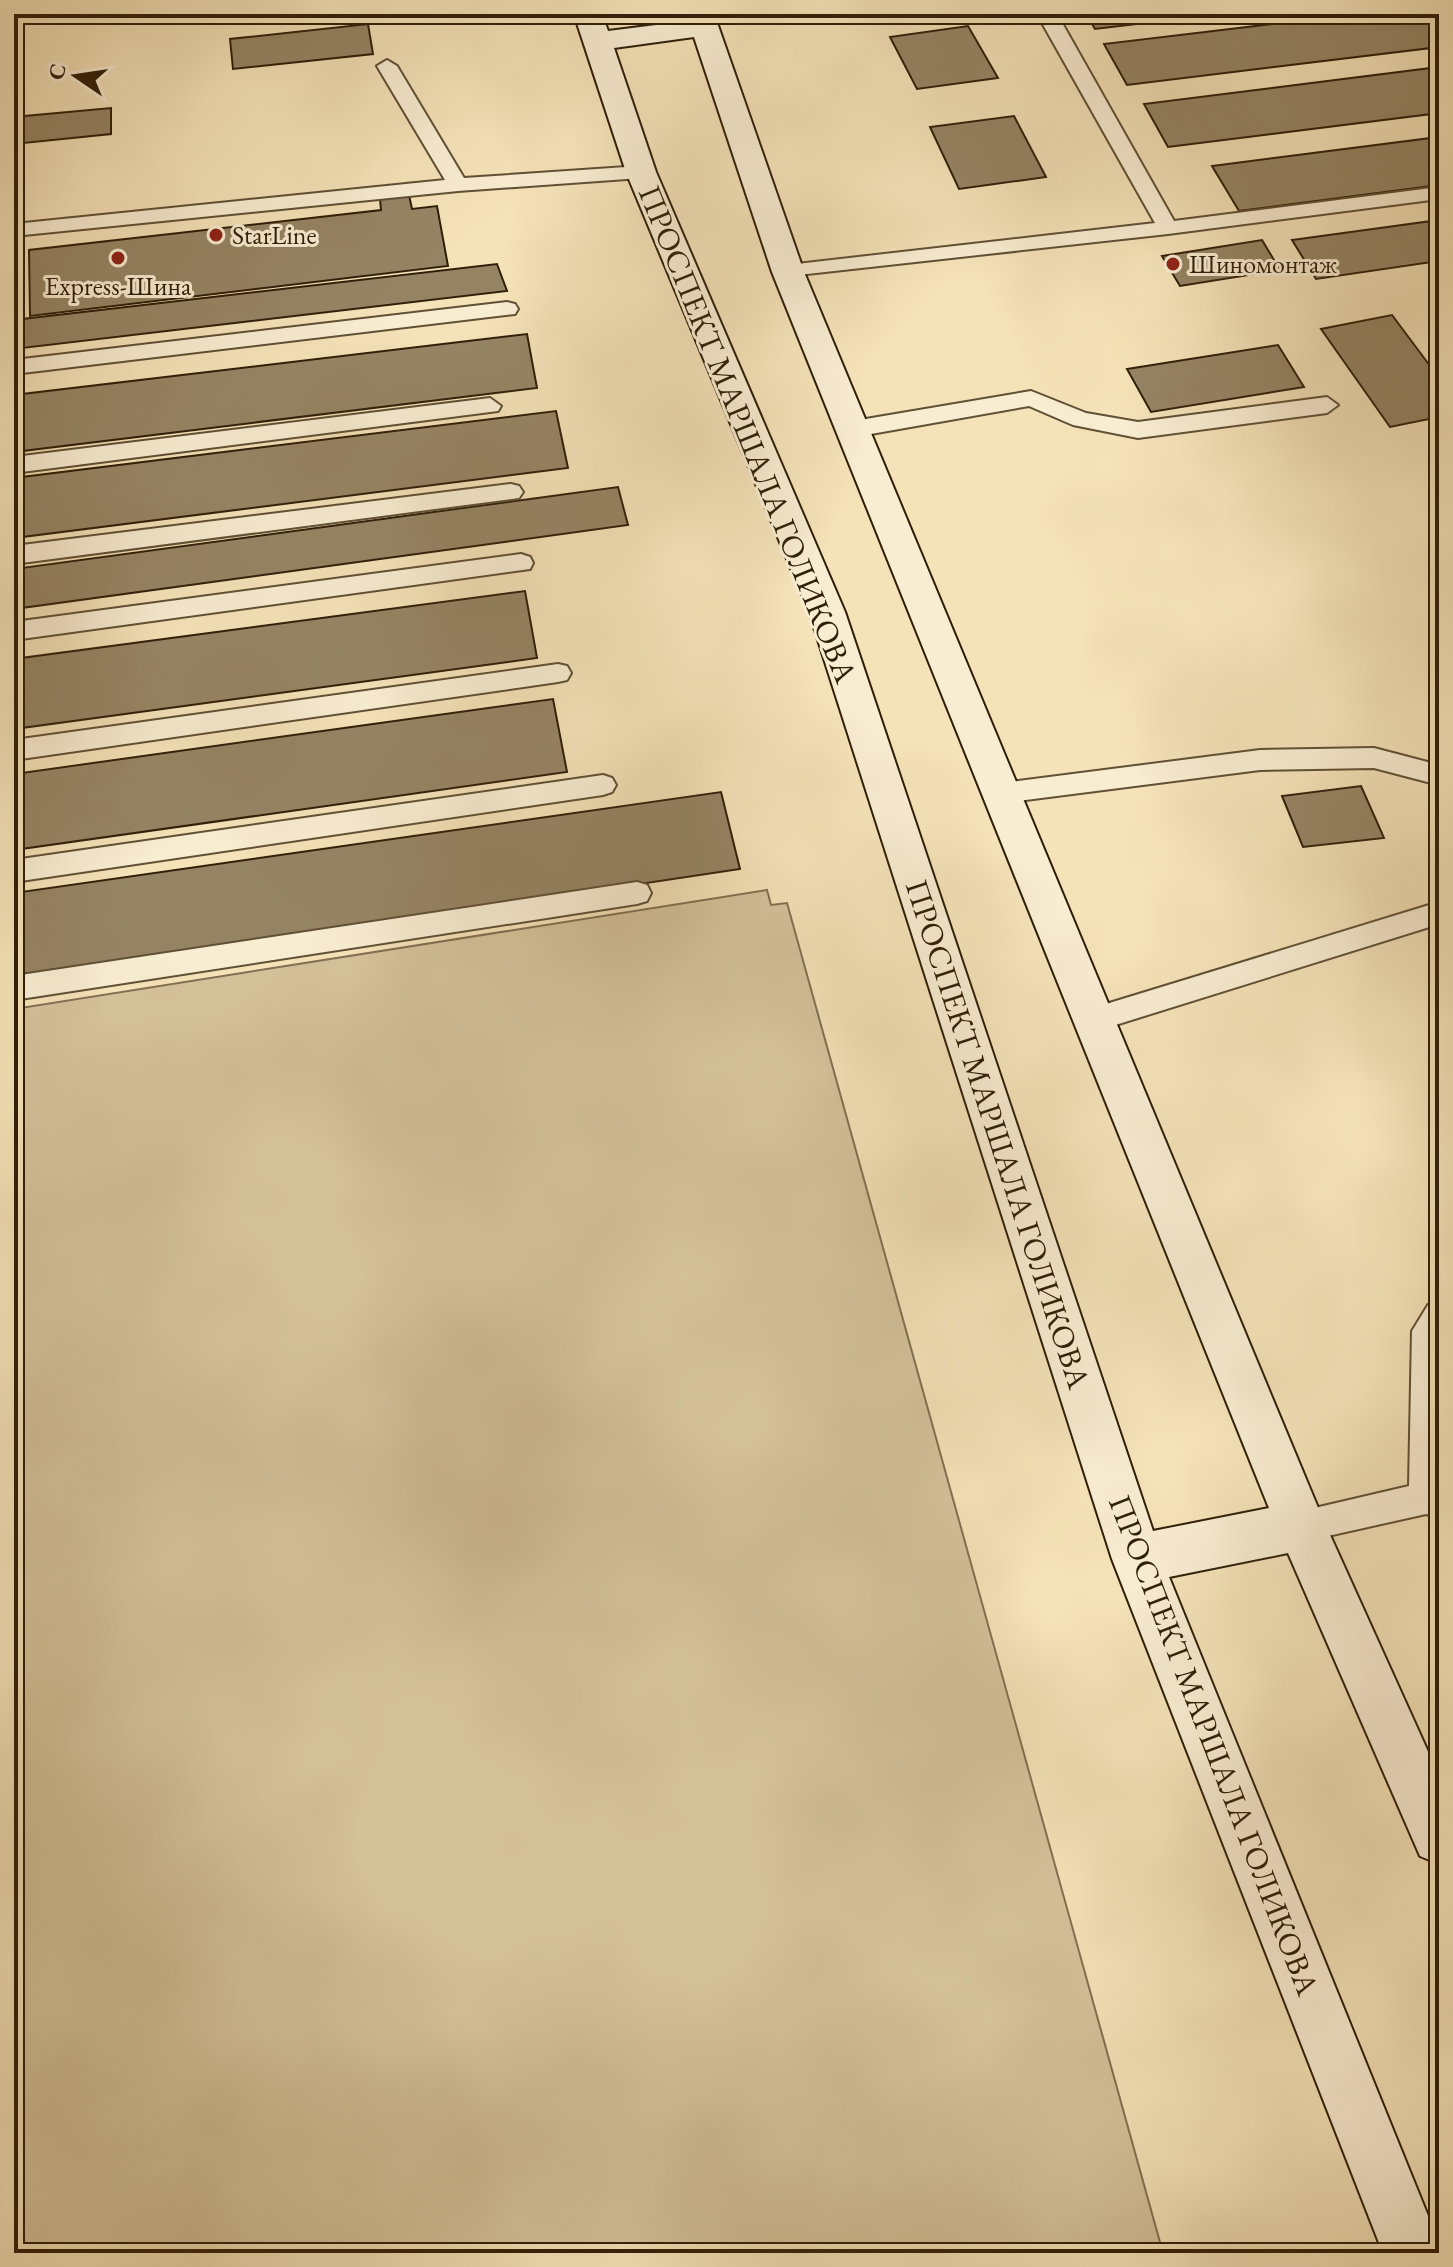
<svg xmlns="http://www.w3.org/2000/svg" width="1453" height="2267" font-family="'EB Garamond',serif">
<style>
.green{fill:#d3c19a;stroke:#817051;stroke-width:2}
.building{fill:#958464;stroke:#2f1f08;stroke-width:2}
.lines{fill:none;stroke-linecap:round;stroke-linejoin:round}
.lane-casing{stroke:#605034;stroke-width:4}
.secondary-casing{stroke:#2f1f08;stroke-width:4}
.lane{fill:#f8ecd1;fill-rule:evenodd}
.secondary{fill:#f8ecd1;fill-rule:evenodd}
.poi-dot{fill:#8f2418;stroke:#f8ecd1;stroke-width:3}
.labels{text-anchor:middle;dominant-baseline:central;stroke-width:6;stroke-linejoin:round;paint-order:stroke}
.far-poi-label{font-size:26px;fill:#2f1f08;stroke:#f8ecd1;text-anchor:start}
.street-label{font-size:32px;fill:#2f1f08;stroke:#f8ecd1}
</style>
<rect width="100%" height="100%" fill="#f4e2b8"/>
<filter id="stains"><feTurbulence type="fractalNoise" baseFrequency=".0025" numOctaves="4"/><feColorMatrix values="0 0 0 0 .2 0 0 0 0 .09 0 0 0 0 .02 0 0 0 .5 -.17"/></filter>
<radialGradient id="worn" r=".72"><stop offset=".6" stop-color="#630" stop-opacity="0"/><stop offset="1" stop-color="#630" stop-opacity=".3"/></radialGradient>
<path class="green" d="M767,890l4,15 16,-2 376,1350h-1149v-1244z"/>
<path class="building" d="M1086,14h135l-126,15z
M1357,14h82v33l-312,38 -23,-41z
M368,24l5,30 -140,15 -3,-30z
M968,26l30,52 -81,11 -27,-52z
M1439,67v46l-271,34 -24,-43z
M111,108v26l-97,10v-27z
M1014,116l32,61 -87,12 -29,-62z
M1439,137v48l-200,26 -27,-45z
M409,195l3,14 25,-3 11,60 -418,50 -1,-66 352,-40 -1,-11z
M1439,220v41l-123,18 -24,-39z
M1262,240l18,30 -100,16 -18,-30z
M497,264l10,27 -493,58v-29z
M1392,315l47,63v39l-49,10 -69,-98z
M527,334l10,54 -523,64v-57z
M1278,345l26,42 -153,25 -24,-43z
M556,411l12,57 -554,70v-60z
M618,487l10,38 -614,84v-40z
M525,591l12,67 -523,71v-70z
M553,699l14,73 -553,78v-76z
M1361,786l23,52 -81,9 -21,-51z
M721,792l19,77 -726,109v-85z"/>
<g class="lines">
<defs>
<path id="lane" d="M1037,14h20l117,207 265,-34v12l-271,35 -388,43 -3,-5 11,-7 367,-42z
M387,60l10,6 67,112 177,-12 10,6 -10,6 -183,13 -444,45v-12l431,-44 -68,-114z
M507,302l8,2 3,5 -3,5 -501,60v-14z
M1031,391l55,22 52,9 189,-25 11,8 -11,8 -189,25 -65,-13 -44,-19 -175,31 -12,-8 12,-8z
M490,398l11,8 -3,5 -484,62v-16z
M511,484l8,2 4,6 -4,6 -505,66v-18z
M521,554l9,3 3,6 -3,6 -516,71v-18z
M558,664l9,2 4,7 -4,7 -9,2 -544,78v-20z
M1374,748l65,17v20l-65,-17 -114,2 -257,33 -9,-3 -4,-7 4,-7 9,-3 257,-33z
M603,775l9,3 4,7 -4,7 -9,3 -589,87v-22z
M637,882l10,3 4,8 -4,8 -10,3 -623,96v-24z
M1439,902v22l-346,108 -10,-4 -4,-8 4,-8 10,-4z
M1439,1301v217l-13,-4 -125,28 -12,-4 -5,-12 5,-12 120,-28 3,-155 16,-26z"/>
<path id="secondary" d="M574,14h28l6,17 80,-10 -2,-7h28l90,258 517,1243 118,261v88l-19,-8 -132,-303 -119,24 270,666v10h-56l-271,-694 -303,-947 -183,-440zM694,37l78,235 497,1236 -116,23 -308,-919 -189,-440 -42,-124z"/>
</defs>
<use href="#lane" class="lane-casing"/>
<use href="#secondary" class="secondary-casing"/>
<use href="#lane" class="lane"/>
<use href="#secondary" class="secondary"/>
</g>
<g class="poi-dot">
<circle cx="216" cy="235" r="8"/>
<circle cx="118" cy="258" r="8"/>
<circle cx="1173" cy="264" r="8"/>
</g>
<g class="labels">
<g class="far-poi-label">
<text x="232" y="235">StarLine</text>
<text x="1189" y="264">Шиномонтаж</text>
<text x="118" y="286" text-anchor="middle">Express-Шина</text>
</g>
<g class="street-label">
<text transform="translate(748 434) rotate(68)">ПРОСПЕКТ МАРШАЛА ГОЛИКОВА</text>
<text transform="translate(998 1134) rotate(72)">ПРОСПЕКТ МАРШАЛА ГОЛИКОВА</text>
<text transform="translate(1214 1745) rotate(69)">ПРОСПЕКТ МАРШАЛА ГОЛИКОВА</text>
</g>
</g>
<rect width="1453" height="2267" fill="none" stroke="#f4e2b8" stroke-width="48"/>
<rect x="16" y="16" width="1421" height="2235" fill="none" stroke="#2f1f08" stroke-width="4"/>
<rect x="24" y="24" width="1405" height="2219" fill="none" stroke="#2f1f08" stroke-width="2"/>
<g transform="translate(76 76) rotate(283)" stroke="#f8ecd1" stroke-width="6" paint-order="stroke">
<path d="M0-6L14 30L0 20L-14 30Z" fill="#2f1f08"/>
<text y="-12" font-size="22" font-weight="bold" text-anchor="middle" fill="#2f1f08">С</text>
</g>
<rect width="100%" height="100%" filter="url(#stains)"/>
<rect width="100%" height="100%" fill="url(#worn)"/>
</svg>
